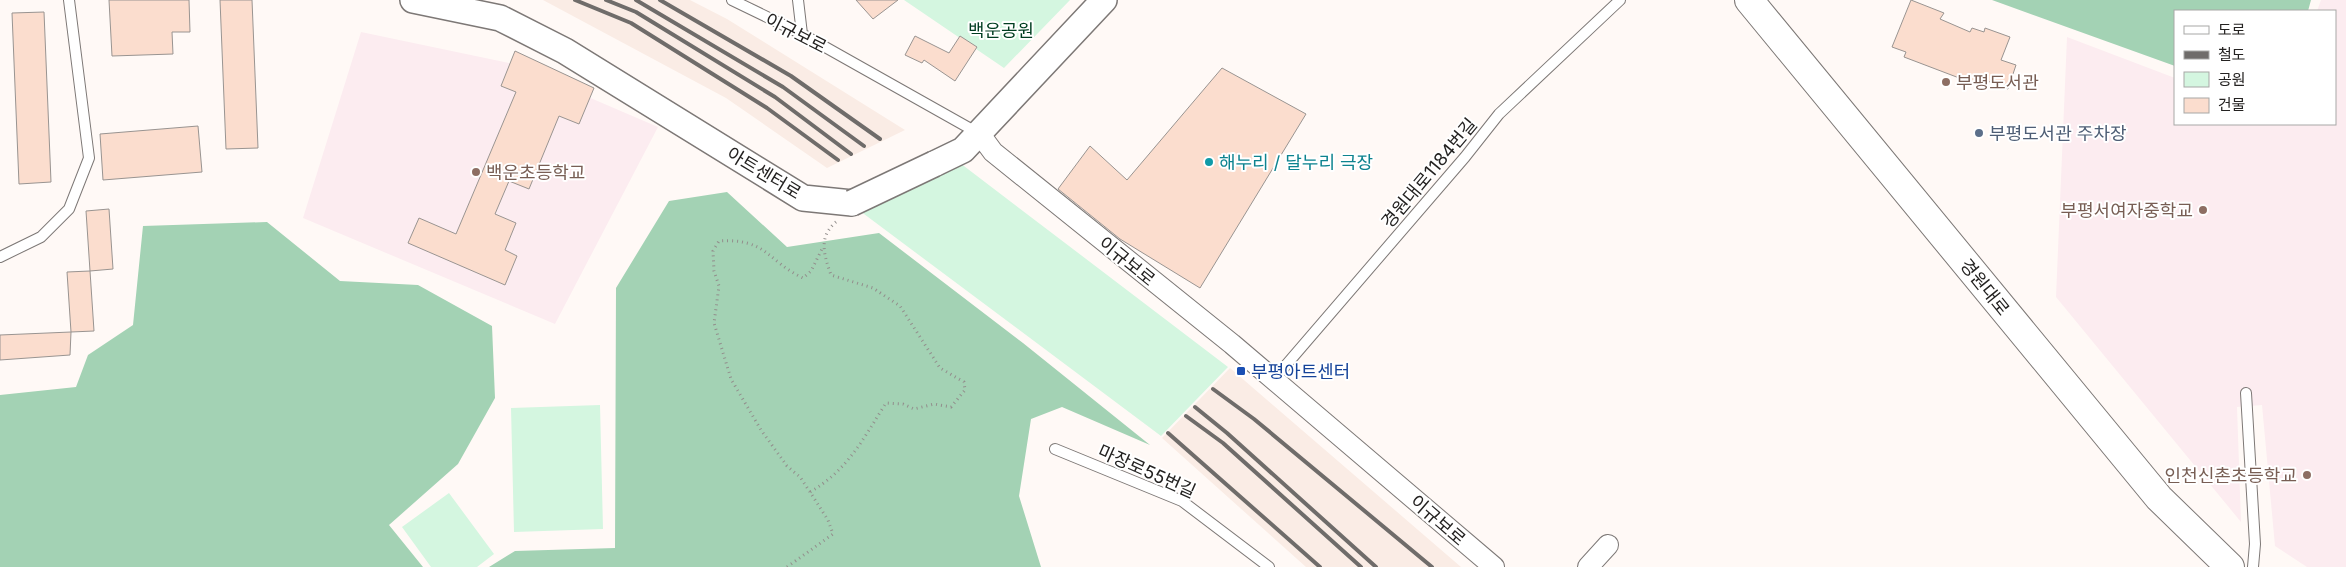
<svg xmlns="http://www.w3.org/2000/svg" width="2346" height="567" font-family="Inter,'Noto Sans KR',sans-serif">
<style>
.built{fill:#faece5}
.education{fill:#fcecf0}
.green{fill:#d4f6e0}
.forest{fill:#a3d2b4}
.building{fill:#fbddce;stroke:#999491}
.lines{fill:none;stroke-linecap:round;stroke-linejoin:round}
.service-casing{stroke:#7d7876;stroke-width:12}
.minor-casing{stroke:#7d7876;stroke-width:22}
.tertiary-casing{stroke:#7d7876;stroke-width:28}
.secondary-casing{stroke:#7d7876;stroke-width:30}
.path{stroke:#928e8c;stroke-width:3;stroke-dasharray:1 4;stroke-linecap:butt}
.service{stroke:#fff;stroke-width:10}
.minor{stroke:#fff;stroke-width:20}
.tertiary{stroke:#fff;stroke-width:25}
.secondary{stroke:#fff;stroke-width:28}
.rail{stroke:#6f6c6a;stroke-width:4}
.tertiary-bridge-casing{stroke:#7d7876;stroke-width:28;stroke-linecap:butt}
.tertiary-bridge{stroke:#fff;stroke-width:25}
.education-dot{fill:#8d6e63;stroke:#fff;stroke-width:2}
.service-dot{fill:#5c6f8a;stroke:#fff;stroke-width:2}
.culture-dot{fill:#0f9aa8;stroke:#fff;stroke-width:2}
.transit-dot{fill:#1a4fb4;stroke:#fff;stroke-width:2}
.labels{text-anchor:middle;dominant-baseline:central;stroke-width:4;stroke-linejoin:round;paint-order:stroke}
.park-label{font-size:18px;fill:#003d21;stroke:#fff}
.street-label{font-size:18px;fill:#242221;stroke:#fff}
.education-label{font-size:18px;fill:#785e54;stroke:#fff;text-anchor:start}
.service-label{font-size:18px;fill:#4e5e75;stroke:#fff;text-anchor:start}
.culture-label{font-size:18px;fill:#0d838f;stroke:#fff;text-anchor:start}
.transit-label{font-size:18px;fill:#164399;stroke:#fff;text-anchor:start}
</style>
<rect width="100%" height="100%" fill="#fff9f6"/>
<path class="built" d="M543,0h147l37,19 178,111 -78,38 -101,-70z
M1230,368l231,199h-155l-144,-129z"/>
<path class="education" d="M2321,0h25v567h-39l-32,-21 -13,-141 -25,2 4,115 -185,-225 11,-260 108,41v46h160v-113h-18z
M361,32l148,31 149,64 -103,197 -252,-106z"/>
<path class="green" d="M904,0h166l-66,68z
M960,163l268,204 -67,69 -301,-225z
M600,405l3,124 -89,3 -3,-124z
M449,493l45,61 -17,13h-46l-29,-40z"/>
<path class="forest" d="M1992,0h319l-3,11h-133v55z
M727,192l60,55 92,-14 144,110 127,102 -88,-38 -31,12 -12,77 22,71h-552l26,-16 100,-3 1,-260 53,-87z
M267,222l73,59 78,4 74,41 3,72 -37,66 -69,61 34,42h-423v-172l76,-8 12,-32 45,-30 10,-99z"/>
<path class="building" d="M109,0h80l1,32h-18l1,22 -61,2z
M220,0h32l6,148 -32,1z
M856,0h42l-25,19z
M1911,0l33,13 -4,6 30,13 2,-4 12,4 1,-4 25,9 -9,23 15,5 -8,24 -28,-11 -5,6 -71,-27 2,-5 -14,-5z
M44,12l7,170 -32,2 -7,-171z
M915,36l34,17 11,-17 17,11 -22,34 -31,-21 -2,3 -17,-8z
M515,51l79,37 -15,36 -20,-8 -30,73 -20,-8 -14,33 21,9 -11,27 12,6 -12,29 -97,-42 11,-25 37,16 60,-142 -15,-6z
M1222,68l84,46 -106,174 -80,-49 -62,-50 32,-43 37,34z
M198,126l4,46 -99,8 -3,-46z
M109,209l4,60 -23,2 -4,-60z
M90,271l4,60 -23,1 -4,-60z
M71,332l-1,23 -70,5v-25z"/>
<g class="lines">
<defs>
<path id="service" d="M732,0l70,34 176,99
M798,0l4,34
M0,257l41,-20 28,-28 20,-51 -20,-158
M1274,379l191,-222 34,-43 121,-114
M2246,393l9,151 -2,23
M1055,449l127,52 87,66"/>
<path id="minor" d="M979,133l14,19 239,192 262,223
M1588,567l20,-22"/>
<path id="tertiary" d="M413,0l87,18 65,33 238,147 49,5
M934,164l29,-14 141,-150"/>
<path id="secondary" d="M1749,0l410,498 71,69"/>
</defs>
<use href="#service" class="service-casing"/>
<use href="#minor" class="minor-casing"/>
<use href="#tertiary" class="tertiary-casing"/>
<use href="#secondary" class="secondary-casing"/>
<path class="path" d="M810,492l-10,-15 -13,-11 -26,-36 -30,-51 -17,-56 5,-37 -5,-15 -1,-20 6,-10c48,-3 48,20 84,37l8,-7 11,-22
M787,567l46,-33 -5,-14 -18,-28c38,-22 53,-53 76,-89l17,1 11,5 20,-5 17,3 14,-17 -1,-8 -24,-14 -40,-62 -27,-18 -42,-13c-7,-20 -13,-38 5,-53"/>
<use href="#service" class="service"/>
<use href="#minor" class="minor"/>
<use href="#tertiary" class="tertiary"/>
<use href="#secondary" class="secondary"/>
<path class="rail" d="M575,0l56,23 136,85 71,52
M606,0l30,12 139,85 76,57
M636,0l147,87 81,59
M660,0l131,76 89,63
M1213,389l41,30 178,148
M1195,407l32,26 149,134
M1186,416l37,27 138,124
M1168,433l152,134"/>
<defs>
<path id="tertiary-bridge" d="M852,203l82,-39"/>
</defs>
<use href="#tertiary-bridge" class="tertiary-bridge-casing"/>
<use href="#tertiary-bridge" class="tertiary-bridge"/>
</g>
<g class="education-dot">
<circle cx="1946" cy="82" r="5"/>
<circle cx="476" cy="172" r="5"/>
<circle cx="2203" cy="210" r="5"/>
<circle cx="2307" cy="475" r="5"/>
</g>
<circle class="service-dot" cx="1979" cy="133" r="5"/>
<circle class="culture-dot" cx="1209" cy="162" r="5"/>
<rect class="transit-dot" x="1236" y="366" width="10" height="10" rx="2.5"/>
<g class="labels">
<g class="park-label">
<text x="1001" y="30">백운공원</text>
</g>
<g class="street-label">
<text transform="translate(796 33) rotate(27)">이규보로</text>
<text transform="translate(764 173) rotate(31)">아트센터로</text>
<text transform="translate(1429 173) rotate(-50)">경원대로1184번길</text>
<text transform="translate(1127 261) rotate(39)">이규보로</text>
<text transform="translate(1985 287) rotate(51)">경원대로</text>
<text transform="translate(1147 471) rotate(24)">마장로55번길</text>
<text transform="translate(1438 520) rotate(41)">이규보로</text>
</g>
<g class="education-label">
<text x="1956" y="82">부평도서관</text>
<text x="486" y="172">백운초등학교</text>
<text x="2193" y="210" text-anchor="end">부평서여자중학교</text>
<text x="2297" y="475" text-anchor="end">인천신촌초등학교</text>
</g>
<g class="service-label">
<text x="1989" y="133">부평도서관 주차장</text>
</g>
<g class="culture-label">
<text x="1219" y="162">해누리 / 달누리 극장</text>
</g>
<g class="transit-label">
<text x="1251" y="371">부평아트센터</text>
</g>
</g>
<rect x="2174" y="10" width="162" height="115" fill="#ffffff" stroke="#a7a7a6"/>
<rect x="2184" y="26" width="25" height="8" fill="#ffffff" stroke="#a7a7a6"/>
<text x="2218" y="35" font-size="15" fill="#242221">도로</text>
<rect x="2184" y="51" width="25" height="8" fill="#6f6c6a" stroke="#a7a7a6"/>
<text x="2218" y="60" font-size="15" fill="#242221">철도</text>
<rect x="2184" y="72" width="25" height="15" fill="#d4f6e0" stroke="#a7a7a6"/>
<text x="2218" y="85" font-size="15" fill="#242221">공원</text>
<rect x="2184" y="98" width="25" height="15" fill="#fbddce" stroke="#a7a7a6"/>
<text x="2218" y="110" font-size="15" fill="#242221">건물</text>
</svg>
